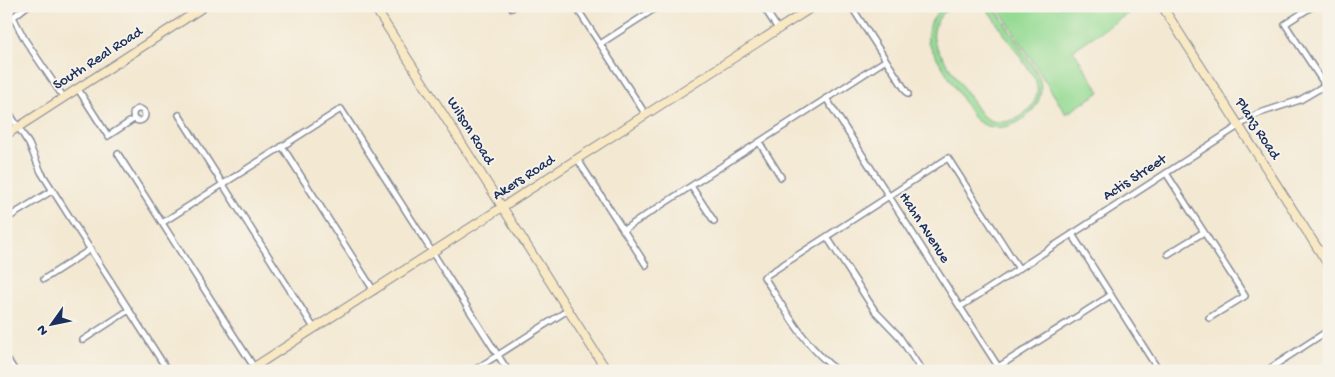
<svg xmlns="http://www.w3.org/2000/svg" width="1335" height="377" font-family="'Gochi Hand',sans-serif">
<style>
.green{fill:#96db94;stroke:#588579}
.lines{fill:none;stroke-linecap:round;stroke-linejoin:round}
.street-casing{stroke:#878c98;stroke-width:8}
.secondary-casing{stroke:#878c98;stroke-width:10}
.street{stroke:#fff;stroke-width:5}
.secondary{stroke:#f8e8c3;stroke-width:8}
.labels{text-anchor:middle;dominant-baseline:central;stroke-width:4;stroke-linejoin:round;paint-order:stroke}
.street-label{font-size:15px;fill:#1b2f5e;stroke:#f7f3e8}
</style>
<rect width="100%" height="100%" fill="#f7f3e8"/>
<filter id="ink" filterUnits="userSpaceOnUse"><feTurbulence type="fractalNoise" baseFrequency=".02" numOctaves="2"/><feDisplacementMap in="SourceGraphic" scale="10" xChannelSelector="R" yChannelSelector="G"/><feConvolveMatrix kernelMatrix="1 2 1 2 8 2 1 2 1" color-interpolation-filters="sRGB"/></filter>
<filter id="wash" filterUnits="userSpaceOnUse"><feTurbulence type="fractalNoise" baseFrequency=".0096" numOctaves="4" result="noise"/><feDisplacementMap in="SourceGraphic" scale="20" xChannelSelector="R" yChannelSelector="G"/><feGaussianBlur stdDeviation="1.12" result="paint"/><feColorMatrix in="noise" values="0 0 0 0 0 0 0 0 0 0 0 0 0 0 0 0 0 1.4 0 .05"/><feComposite in="paint" operator="in"/></filter>
<g filter="url(#wash)">
<rect width="100%" height="100%" fill="#f3e8d2"/>
<path class="green" d="M944,6h9c-15,8 -24,25 -17,41l44,66c22,25 70,-6 54,-36l-49,-71 10,2 42,65c19,36 -36,73 -64,44l-45,-74c-2,-15 5,-27 16,-37z
M997,6h142l-66,44 27,42 -34,22z"/>
</g>
<g filter="url(#ink)">
<g class="lines">
<defs>
<path id="street" d="M27,6l-14,11 12,23 39,58
M511,6l1,2
M763,6l15,23
M851,6l57,88
M1313,6l-28,18 40,61
M578,10l68,105
M600,44l59,-38
M78,89l30,47 26,-17
M826,98l175,273
M6,108l23,36 12,28 125,196 -5,3
M133 115a6 6 0 1 1 12 0a6 6 0 1 1-12 0Z
M179,115l135,213
M759,142l22,35
M282,146l92,145
M118,154l136,213
M578,160l68,105
M1166,173l79,123 -36,22
M691,186l23,35
M6,219l47,-29
M162,223l179,-114 167,262
M623,230l263,-170
M1072,234l87,137
M827,237l48,74 23,24 24,36
M1168,254l36,-22
M44,279l47,-30
M960,307l297,-193 43,-14 29,-17
M83,340l46,-30
M6,357l9,14
M998,367l113,-72
M473,371l95,-61
M838,371c-33,-24 -52,-60 -74,-94l184,-119 71,111
M1266,371l63,-41"/>
<path id="secondary" d="M374,6l233,365
M1162,6l167,260
M6,135l199,-129
M248,371l566,-365"/>
</defs>
<use href="#street" class="street-casing"/>
<use href="#secondary" class="secondary-casing"/>
<use href="#street" class="street"/>
<use href="#secondary" class="secondary"/>
</g>
</g>
<g class="labels">
<g class="street-label">
<text transform="translate(98 59) rotate(-33)">South Real Road</text>
<text transform="translate(1257 129) rotate(57)">Planz Road</text>
<text transform="translate(470 131) rotate(58)">Wilson Road</text>
<text transform="translate(524 178) rotate(-33)">Akers Road</text>
<text transform="translate(1135 178) rotate(-33)">Actis Street</text>
<text transform="translate(924 228) rotate(57)">Hahn Avenue</text>
</g>
</g>
<rect width="1335" height="377" fill="none" stroke="#f7f3e8" stroke-width="25"/>
<g transform="translate(52 324) rotate(237)" stroke="#f7f3e8" stroke-width="4" paint-order="stroke">
<path d="M0-4L9 19L0 12L-9 19Z" fill="#1b2f5e"/>
<text y="-8" font-size="14" font-weight="bold" text-anchor="middle" fill="#1b2f5e">N</text>
</g>
</svg>
